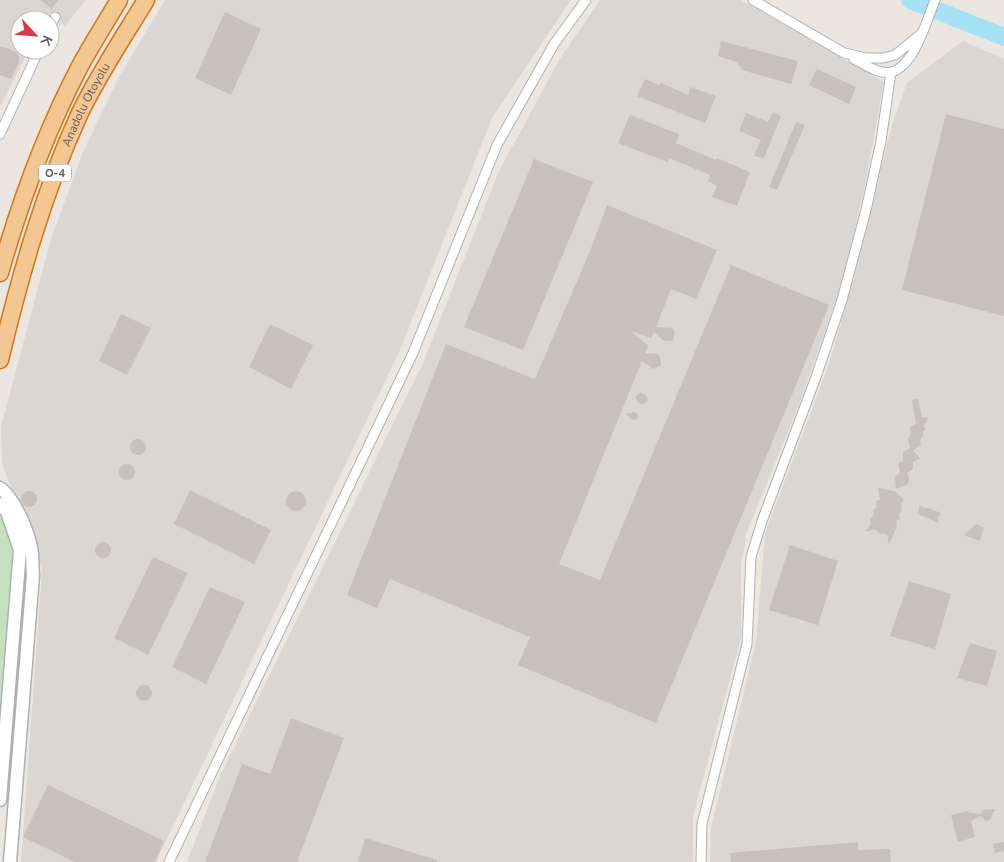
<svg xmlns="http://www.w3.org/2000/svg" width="1004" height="862" font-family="'Nunito Sans',sans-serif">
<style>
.industrial{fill:#d9d6d3}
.green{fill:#c5e0bf}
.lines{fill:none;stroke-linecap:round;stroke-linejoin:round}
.river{stroke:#a5e2f6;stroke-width:18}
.building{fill:#c6c1bd}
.street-casing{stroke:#aeb2b5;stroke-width:11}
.secondary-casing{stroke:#adb1b5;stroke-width:15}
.highway-casing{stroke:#d57616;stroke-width:19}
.street{stroke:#fff;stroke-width:9}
.secondary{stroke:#fff;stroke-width:12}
.highway{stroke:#f2c791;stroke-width:16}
.labels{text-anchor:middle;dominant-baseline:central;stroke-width:5;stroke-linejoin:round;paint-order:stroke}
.shield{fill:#fff;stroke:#8b8e90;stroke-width:1}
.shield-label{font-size:11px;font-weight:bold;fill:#595d60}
.street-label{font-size:12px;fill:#595d60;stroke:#fff}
</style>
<rect width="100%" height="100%" fill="#ebe6e0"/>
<path class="industrial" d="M0,0h86l-21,26 -16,-14 -4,8h-25v30h9l-29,57z
M165,0h406l-79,118 -93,234 -243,510h-135l21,-292 -16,-52 -12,-23 -12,-31 -1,-37 50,-188 32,-87 35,-73z
M600,0h141l143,82 -19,103 -23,99 -43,121 -52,126 -6,34v73l-48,178v46h-506l33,-86 203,-413 76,-192 62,-114z
M963,41l41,18v803h-294l1,-34 45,-186 9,-109 64,-169 27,-94 35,-142 16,-45z"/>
<path class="green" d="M0,512l14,39 -14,174z"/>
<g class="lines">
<path class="river" d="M910,0l94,37"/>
</g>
<path class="building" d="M40,0h18l-6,9z
M225,12l36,17 -30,66 -36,-17z
M721,41l77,20 -7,23 -49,-14 -5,-8 -19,-6z
M0,46l17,6 2,5v6l-8,16 -11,-4z
M817,69l39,18 -7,17 -40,-19z
M645,79l14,6 2,-2 27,12 2,-8 26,9 -11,27 -68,-27z
M773,112l8,4 -17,42 -10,-2 7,-16 -22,-9 7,-18 22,9z
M946,114l58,15v187l-102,-26z
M630,115l49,19 -3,9 40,17 1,-2 33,14 -13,34 -25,-9 5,-11 -9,-5 2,-6 -41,-17 -1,4 -50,-19z
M796,122l9,3 -28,65 -8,-3z
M534,159l59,23 -70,168 -59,-23z
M607,205l110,45 -21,49 -25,-10 -15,38 16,1 3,4 -2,9h-9l-10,-9 -3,6 -20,-7 17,15 -3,8 10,-1 5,3 1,9 -8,4 -11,-8 -83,203 41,16 131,-315 98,40 -173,418 -138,-58 12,-28 -140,-58 -13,29 -30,-13 99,-251 89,35 55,-128z
M121,314l30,14 -24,47 -28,-14z
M270,324l43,21 -22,44 -42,-22z
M641,393l5,2 2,5 -4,4h-5l-4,-8z
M918,399l4,18 6,1 -4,8 2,4 -3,2v4l-3,4 1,4 -8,7 7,7 -7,4v7l-6,4 2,5 -1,6 -12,5 -1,-11 5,-6 -2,-8 5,-3v-9l7,-4 -2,-9 3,-5 -1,-7 6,-3 -4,-24z
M635,412l3,4 -2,4 -5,-1 -5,-5z
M130 447a8 8 0 1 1 16 0a8 8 0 1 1-16 0Z
M119 472a8 8 0 1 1 16 0a8 8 0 1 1-16 0Z
M878,488l17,3 9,9 -3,3 1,7 -3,5 1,4 -4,2 1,6 -8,17 -2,-10 -8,-1 -4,-4 -10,3 6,-8 -1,-4 4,-6 -1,-4 4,-3 -1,-5 4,-3z
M190,490l81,40 -17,34 -80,-40z
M286 501a10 10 0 1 1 20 0a10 10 0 1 1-20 0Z
M21 499a8 8 0 1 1 16 0a8 8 0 1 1-16 0Z
M919,505l6,3h3l13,5 -3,4 1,6 -22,-9 2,-3z
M976,524l8,4 -4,13 -16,-6z
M95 550a8 8 0 1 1 16 0a8 8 0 1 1-16 0Z
M790,545l48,16 -20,64 -49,-15z
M153,557l35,16 -40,82 -34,-17z
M909,581l42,13 -16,55 -45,-13z
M210,587l35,15 -39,82 -34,-17z
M970,643l27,8 -10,35 -30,-8z
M136 693a8 8 0 1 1 16 0a8 8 0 1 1-16 0Z
M291,718l53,20 -47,124h-92l37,-98 28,10z
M48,785l116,56 -9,21h-80l-52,-25z
M995,809l-5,11 -4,1 -5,-5 -10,5 4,16 -17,5 -7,-27 17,-4 1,2 11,1 3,-4z
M365,838l72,22v2h-79z
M858,842v8l32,-1 1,13h-160l-1,-9z
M1004,842v9l-9,2 -2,-9z"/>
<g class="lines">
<defs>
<path id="street" d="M753,0l91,53 23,5h16l12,-3 26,-21
M50,27l5,-10
M854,59c10,5 25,16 37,13 23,-5 36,-52 44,-72
M0,134l39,-84
M169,862l244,-509 84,-208 57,-101 32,-44
M701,862l1,-38 45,-180 4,-87 11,-36 54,-144 26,-77 24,-90 15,-69 10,-69"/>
<path id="secondary" d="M0,488c14,10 27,41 31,59 2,9 1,19 2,28l-23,287
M0,504l7,8 13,38 -20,250"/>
<g id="highway">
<path d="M0,273c20,-71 46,-142 80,-207 12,-22 26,-44 39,-66"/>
<path id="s1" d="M0,360c20,-84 43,-166 79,-245 19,-40 44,-77 67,-115"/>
</g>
</defs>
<use href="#street" class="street-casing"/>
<use href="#secondary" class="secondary-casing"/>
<use href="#highway" class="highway-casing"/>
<use href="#street" class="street"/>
<use href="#secondary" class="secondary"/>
<use href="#highway" class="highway"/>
</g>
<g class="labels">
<rect class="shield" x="39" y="164.5" width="32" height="17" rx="4"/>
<g class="shield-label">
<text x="55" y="173">O-4</text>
</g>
<g class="street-label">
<text stroke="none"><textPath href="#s1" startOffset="270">Anadolu Otoyolu</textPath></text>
</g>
</g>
<g transform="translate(35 35) rotate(116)"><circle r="24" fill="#ffffff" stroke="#bdbebf"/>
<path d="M0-4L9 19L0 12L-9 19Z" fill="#d73a4b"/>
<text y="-8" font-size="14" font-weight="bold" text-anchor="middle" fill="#595d60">K</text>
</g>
</svg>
